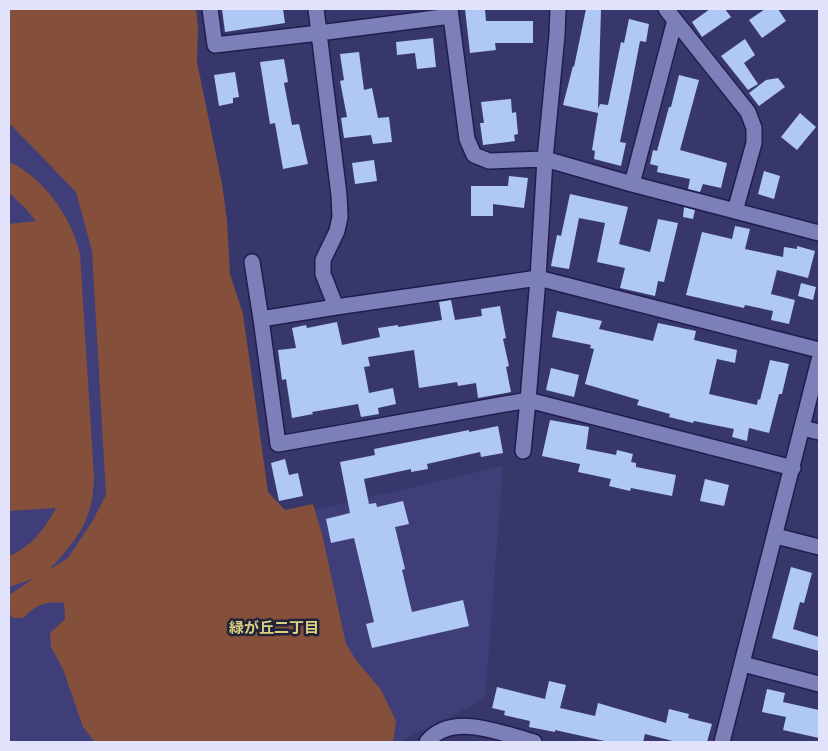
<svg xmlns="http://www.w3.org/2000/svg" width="828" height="751" font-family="'PT Serif','Noto Sans JP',serif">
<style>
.built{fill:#3f3e79}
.green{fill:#84503c}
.building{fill:#afc8f4}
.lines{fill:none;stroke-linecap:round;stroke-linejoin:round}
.street-casing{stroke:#201c4e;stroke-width:18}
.secondary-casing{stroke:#201c4e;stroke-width:18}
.street{stroke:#7d7fb9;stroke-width:15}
.secondary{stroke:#7d7fb9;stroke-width:15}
.labels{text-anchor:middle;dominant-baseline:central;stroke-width:5;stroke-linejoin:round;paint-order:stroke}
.neighbourhood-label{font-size:15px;font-weight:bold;fill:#dbd182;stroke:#22223a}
</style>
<rect width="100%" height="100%" fill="#38376b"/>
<path class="built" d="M9,9l252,514 242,-57 -18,233 -80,40 -1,3h-395z"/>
<path class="green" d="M9,9h187l2,19 -1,34 25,122 5,36 3,54 13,40 25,178 17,18 28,-6 9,30 24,110 10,16 25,30 15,31 -3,21h-298l-12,-15 -20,-58 -12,-22 -1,-14 15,-14 -1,-16c-17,-3 -29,2 -41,15h-10l-4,-5v-18l24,-16 -24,8v-31c22,-9 36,-27 47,-48l-47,3v-287l27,-3 -11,-13 -16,-15v-31c35,15 63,56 71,92l14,223c-1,45 -17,62 -45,93l19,-12 25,-38 13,-25 -14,-244 -16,-59 -64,-66 -3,-1z"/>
<path class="building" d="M222,9h61l2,14 -60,9z
M465,9h20l1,12h47v22h-38l1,7 -26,3z
M586,9h15l-3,100 2,-5 8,1 13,-63 3,1 5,-24 20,5 -3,18 -6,-1 -9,47 -11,54 6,1 -5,23 -27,-7 1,-8 -3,-1 6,-37 -35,-8 10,-39 1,1z
M710,9h15l6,8 -29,20 -10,-15z
M765,9h13l8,12 -24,17 -13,-18z
M433,38l3,29 -19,2 -2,-16 -18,2 -1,-13z
M745,39l10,16 -11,8 14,21 -10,6 -27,-34z
M359,52l5,38 8,-2 6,30 11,-1 3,25 -19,2 -2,-9 -27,3 -3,-20 6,-1 -7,-36 4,-1 -4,-26z
M284,59l4,23 -4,1 8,42 7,-1 9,40 -25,5 -8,-46 -5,1 -10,-62z
M235,72l4,25 -6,1v5l-14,3 -5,-31z
M679,75l20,5 -19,70 47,13 -6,25 -18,-4 -3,8 -12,-3 2,-10 -33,-7 1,-6 -8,-2 3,-14 4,1 12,-44h2z
M778,78l7,9 -26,19 -10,-13 17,-13z
M511,99l1,14 4,-1 2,22 -4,1 1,6 -32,4 -3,-22h4l-3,-21z
M800,113l16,14 -19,23 -16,-13z
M374,160l3,21 -22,3 -3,-21z
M764,171l16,5 -6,23 -16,-5z
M509,176l19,2 -4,30 -31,-4v12h-22v-30h37z
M570,194l58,13 -9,37 31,8 8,-33 20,4 -14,59 -6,-1 -3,15 -35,-8 5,-20 -28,-6 8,-39 -26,-5 -10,51 -18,-3 6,-31 4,1z
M684,207l11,3 -2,9 -10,-2z
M735,226l15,3 -5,20 38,8 1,-10 13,2v-3l18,5 -7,27 -31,-8 -6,24 24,6 -6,24 -18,-4 2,-9 -28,-6 -1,3 -58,-13 16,-63 30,7z
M801,283l15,4 -3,13 -15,-4z
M451,300l4,20 27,-4 -1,-7 19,-3 6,32 -3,1 6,27 -3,1 5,25 -33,6 -2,-15 -18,3 -1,-4 -38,6 -5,-38 -46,7 2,9 -6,1 5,26 24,-5 3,16 -18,4 1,6 -18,3 -3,-13 -46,8 1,2 -21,4 -6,-39 -4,1 -4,-30 18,-2 -4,-20 14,-3 1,3 30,-6 5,23 38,-8 -2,-9 20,-3v2l44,-7 -3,-18z
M557,311l45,10 -3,8 54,12 5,-18 38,8 -2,9 43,10 -2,13 -18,-4 -8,35 48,11 1,-6 2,1 10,-40 19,4 -7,30h-3l-10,39 -20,-5 -2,13 -15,-4 2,-8 -40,-8 -1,2 -24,-6 1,-3 -33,-9 2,-5 -54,-16 9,-35 -4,-1 1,-3 -39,-8z
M551,368l28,7 -5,22 -28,-7z
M550,420l39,7 -3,22 30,6 1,-5 16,4 -2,8 5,1v4l40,8 -4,21 -41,-8 -1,3 -21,-5 2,-7 -33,-7 2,-8 -38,-8z
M498,426l5,27 -22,4 -1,-5 -53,12 1,5 -17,3v-3l-47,10 5,25 7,-1 1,4 26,-6 6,23 -14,3 10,42 -3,1 10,42 51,-12 6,26 -97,22 -6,-24 8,-2 -20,-84 -23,5 -5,-24 24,-6 -10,-51 35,-7 -1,-6 95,-19v2z
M285,459l4,16 9,-2 5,23 -24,5 -8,-38z
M705,479l24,6 -5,21 -24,-5z
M791,567l21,6 -8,30 -4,-1 -7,27 26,8v14l-47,-13z
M549,681l17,4 -6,23 35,8 3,-13 68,20 3,-14 20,5 -1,4 24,6 -5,18h-30l-32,-8 -2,8h-34l-54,-12v2l-26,-5 1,-6 -26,-6 1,-4 -13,-3 5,-21 48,12z
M767,689l18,4 -2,9 36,8v28l-36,-8 3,-13 -24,-5z"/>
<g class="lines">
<defs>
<path id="street" d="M210,9l5,36 104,-12 132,-17
M450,9l17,130 7,16 15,6 56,-2 12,-124 1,-26
M666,9l82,103 6,16v15l-19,68
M632,184l43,-164
M819,233l-187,-49 -87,-25 -7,119 281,72
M252,262l9,57 75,-12 -13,-33v-14l14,-29 3,-14 -1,-22 -23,-186
M261,319l17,125 250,-44 10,-122 -202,29
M803,428l16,4
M523,451l5,-51 265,68
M776,536l43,11
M743,664l76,20
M427,742c25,-31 76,-8 107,0"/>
<path id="secondary" d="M722,742l97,-382"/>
</defs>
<use href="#street" class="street-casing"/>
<use href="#secondary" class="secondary-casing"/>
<use href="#street" class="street"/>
<use href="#secondary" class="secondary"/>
</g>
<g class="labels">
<g class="neighbourhood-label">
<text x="274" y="627">緑が丘二丁目</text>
</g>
</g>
<rect width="828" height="751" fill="none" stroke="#e1e3fd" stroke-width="20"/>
</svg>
